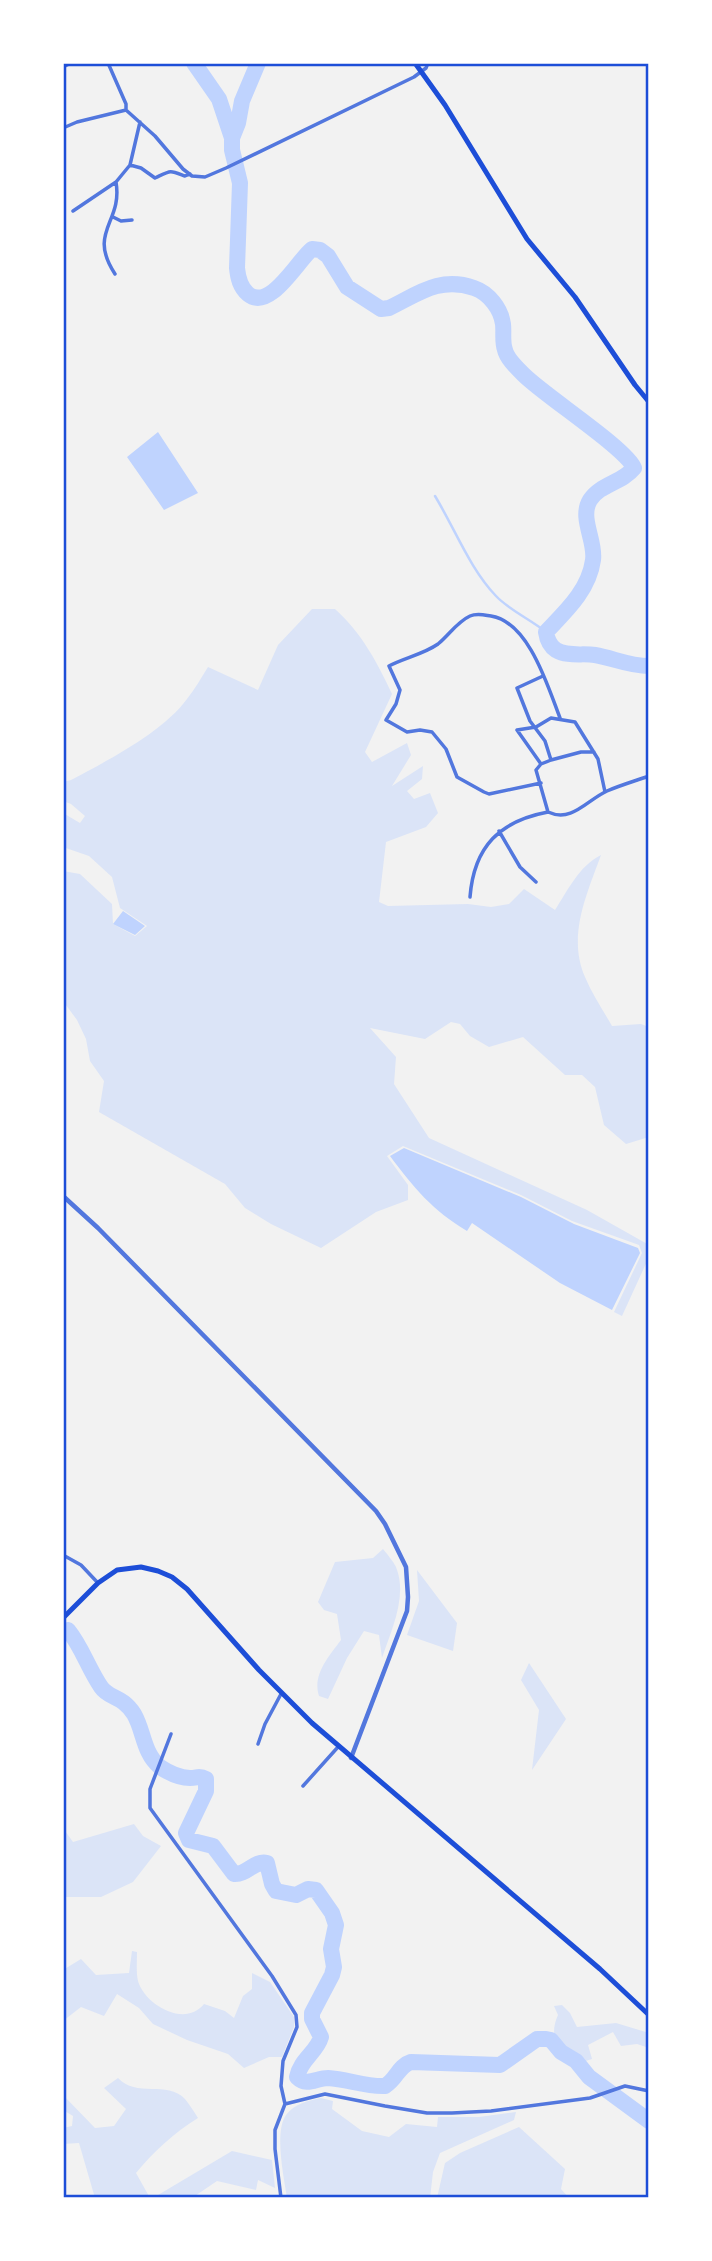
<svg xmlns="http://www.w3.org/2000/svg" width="712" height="2261" font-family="Barlow,sans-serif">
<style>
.green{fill:#dbe4f7}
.water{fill:#bfd3fe}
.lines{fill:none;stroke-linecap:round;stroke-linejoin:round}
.stream{stroke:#bfd3fe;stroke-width:2.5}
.river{stroke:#bfd3fe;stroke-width:16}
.minor{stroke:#5277de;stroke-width:3.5}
.tertiary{stroke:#5277de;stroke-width:4.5}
.secondary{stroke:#1d4ed8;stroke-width:5}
.neatline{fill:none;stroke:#1d4ed8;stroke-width:2.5}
</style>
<rect width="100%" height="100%" fill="#f2f2f2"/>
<path class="green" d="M312,609h23c26,23 42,53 57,85l-27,58 7,10 35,-19 4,12 -19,31 31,-20 -1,13 -15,12 7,8 16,-6 8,20 -12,14 -40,15 -7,60 9,4 80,-2 23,3 18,-3 15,-15 31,21c13,-20 24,-44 46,-55 -14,39 -34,81 -16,122 7,17 18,33 27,49l29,-2 8,3v110l-23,7 -22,-19 -9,-38 -13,-12h-17l-42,-38 -34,10 -19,-11 -10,-12 -9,-2 -26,17 -55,-11 26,29 -2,27 35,54 158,72 62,35v12l-27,59 -8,-4 28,-59 -3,-8 -67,-24 -51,-26 -118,-49 -16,10 21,29v15l-32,12 -55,36 -50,-24 -26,-16 -20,-24 -126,-72 5,-31 -14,-20 -4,-22 -9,-19 -14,-19v-130l17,3 32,30 1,20 22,12 12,-10 -27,-18 -8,-31 -23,-21 -26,-9v-34l17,10 5,-7 -14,-12 -8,-3v-19l8,-2c36,-19 92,-48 116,-81 8,-10 14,-21 21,-32l50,23 20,-45z
M383,1549c4,5 10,12 13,18 12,29 -5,64 -14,91l-3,-23 -15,-4 -17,27 -19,41 -9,-3c-7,-21 10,-40 22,-56l-4,-26 -13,-4 -6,-8 17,-40 38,-4z
M417,1570l40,53 -4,28 -46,-16 12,-34z
M529,1663l37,56 -34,51 7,-60 -18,-30z
M134,1824l9,12 18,10 -28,36 -32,15h-37l-1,-69 10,14z
M132,1951l5,1c0,9 -1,20 1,29 7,24 47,47 66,23l21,7 9,7 9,-22 9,-7v-16l18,9 24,35v10l-12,30h-13l-25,11 -16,-14 -41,-14 -34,-16 -14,-16 -22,-14 -13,22 -23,-9 -18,14v-51l18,-11 15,16 33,-2z
M562,2005l8,8 7,14 39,-4 33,10v15l-12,-4 -16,2 -8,-14 -25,13 4,14 -19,6c-17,-13 -24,-31 -15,-50l-4,-9z
M118,2078c18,20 49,2 67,21 5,6 9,13 13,19 -24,15 -44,33 -62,55l14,25h-55l-16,-55 -16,1v-16l9,-2 1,-10 -10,-6v-15l32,33 19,-2 12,-17 -22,-21z
M321,2098l12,3 -1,8 30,22 27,6 17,-13 31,3 1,-10h41l37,-5 -2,8 -74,33 -7,19 -3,26h-143c-3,-20 -13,-66 -1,-83 9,-12 22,-14 35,-17z
M519,2127l46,42 -4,20 8,9h-132l8,-35 15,-10z
M232,2151l40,9 3,28 -17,-8 -2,10 -39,-9 -25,17h-39z"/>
<path class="water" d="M158,432l40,61 -34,17 -37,-53z
M123,911l22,15 -10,9 -22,-11z
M404,1148l117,49 53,27 64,24 2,5 -28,57 -52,-27 -88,-60 -5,8c-35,-21 -53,-43 -77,-75z"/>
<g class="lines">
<path class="stream" d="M435,496c20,33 35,73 61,100 13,14 34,23 50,36"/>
<path class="river" d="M194,63l25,36 13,39
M258,63l-16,38 -4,22 -6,15v12l8,33 -3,85c1,10 3,19 11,26 22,18 50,-34 64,-45l8,1 8,6 19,31 34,22 8,-1c29,-14 51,-32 85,-20 15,5 27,21 29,36 1,8 -1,18 2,26 2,9 13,19 19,25 21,21 103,74 110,93 -12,15 -34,16 -44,32 -11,18 6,41 3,60 -4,30 -27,51 -47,72 1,7 4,14 10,18 12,7 26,3 39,5 18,3 34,11 54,11
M68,1630c14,17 20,38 33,57 8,12 21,8 33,27 10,17 9,39 26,53 9,6 20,11 30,11 8,0 9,-3 16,1v12l-20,42 3,7 24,6 21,28c13,1 20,-14 33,-11l5,21 4,7 20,4 12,-6 8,1 16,23 4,12 -5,24 3,18 -2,8 -20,38v6l9,18c-4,15 -21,23 -24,40 10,10 19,1 31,1 19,1 38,9 57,8 12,-7 13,-20 26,-24l89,3 37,-26h9l5,1 10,12 15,9 13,16 60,44"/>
<path class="minor" d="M108,63l18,41v6l29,26 28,33 9,7 13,1 21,-9 188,-91 12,-9 2,-5
M63,67l8,-4
M63,128l14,-6 49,-12
M130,165l11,3 14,10c17,-8 14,-8 30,-2l5,-2
M73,211l43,-29 14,-17 10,-43
M113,217l8,4 11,-1
M115,274c-28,-43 8,-51 1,-92
M543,676l-26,12 13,33 15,20 6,19 -10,4 -5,6 12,42
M551,760l30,-8h13
M541,764l-24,-34 19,-3 15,-9 24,4 23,37 7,33
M541,783l-52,11 -5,-2 -27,-15 -11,-28 -14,-17 -12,-2 -13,2 -21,-12 10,-16 4,-14 -11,-24c15,-8 35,-12 49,-22 11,-9 19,-22 32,-28 7,-3 14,-1 21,0 38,6 57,71 69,102
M499,831l21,36 16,15
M470,897c4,-51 30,-76 78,-85 24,11 39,-12 59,-21 14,-6 28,-10 42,-15
M63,1555l18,10 17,18
M171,1734l-21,55v19l122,168 24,39 1,12 -14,34 -2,25 4,18 -10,26v19l6,49
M258,1744l7,-20 16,-30
M303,1786l35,-39
M285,2104l40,-10 60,12 42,7h25l39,-2 99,-13 35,-12 24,5"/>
<path class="tertiary" d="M63,1196l35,32 278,283 9,13 21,43 2,30 -1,14 -56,147"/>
<path class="secondary" d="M415,63l30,42 82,134 48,58 60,88 14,17
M63,1618l35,-35 19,-13 24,-3 17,4 14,6 15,12 72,81 53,53 288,246 49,46"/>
</g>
<rect width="712" height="2261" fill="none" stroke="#ffffff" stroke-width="130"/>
<rect x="65" y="65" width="582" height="2131" class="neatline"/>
</svg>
